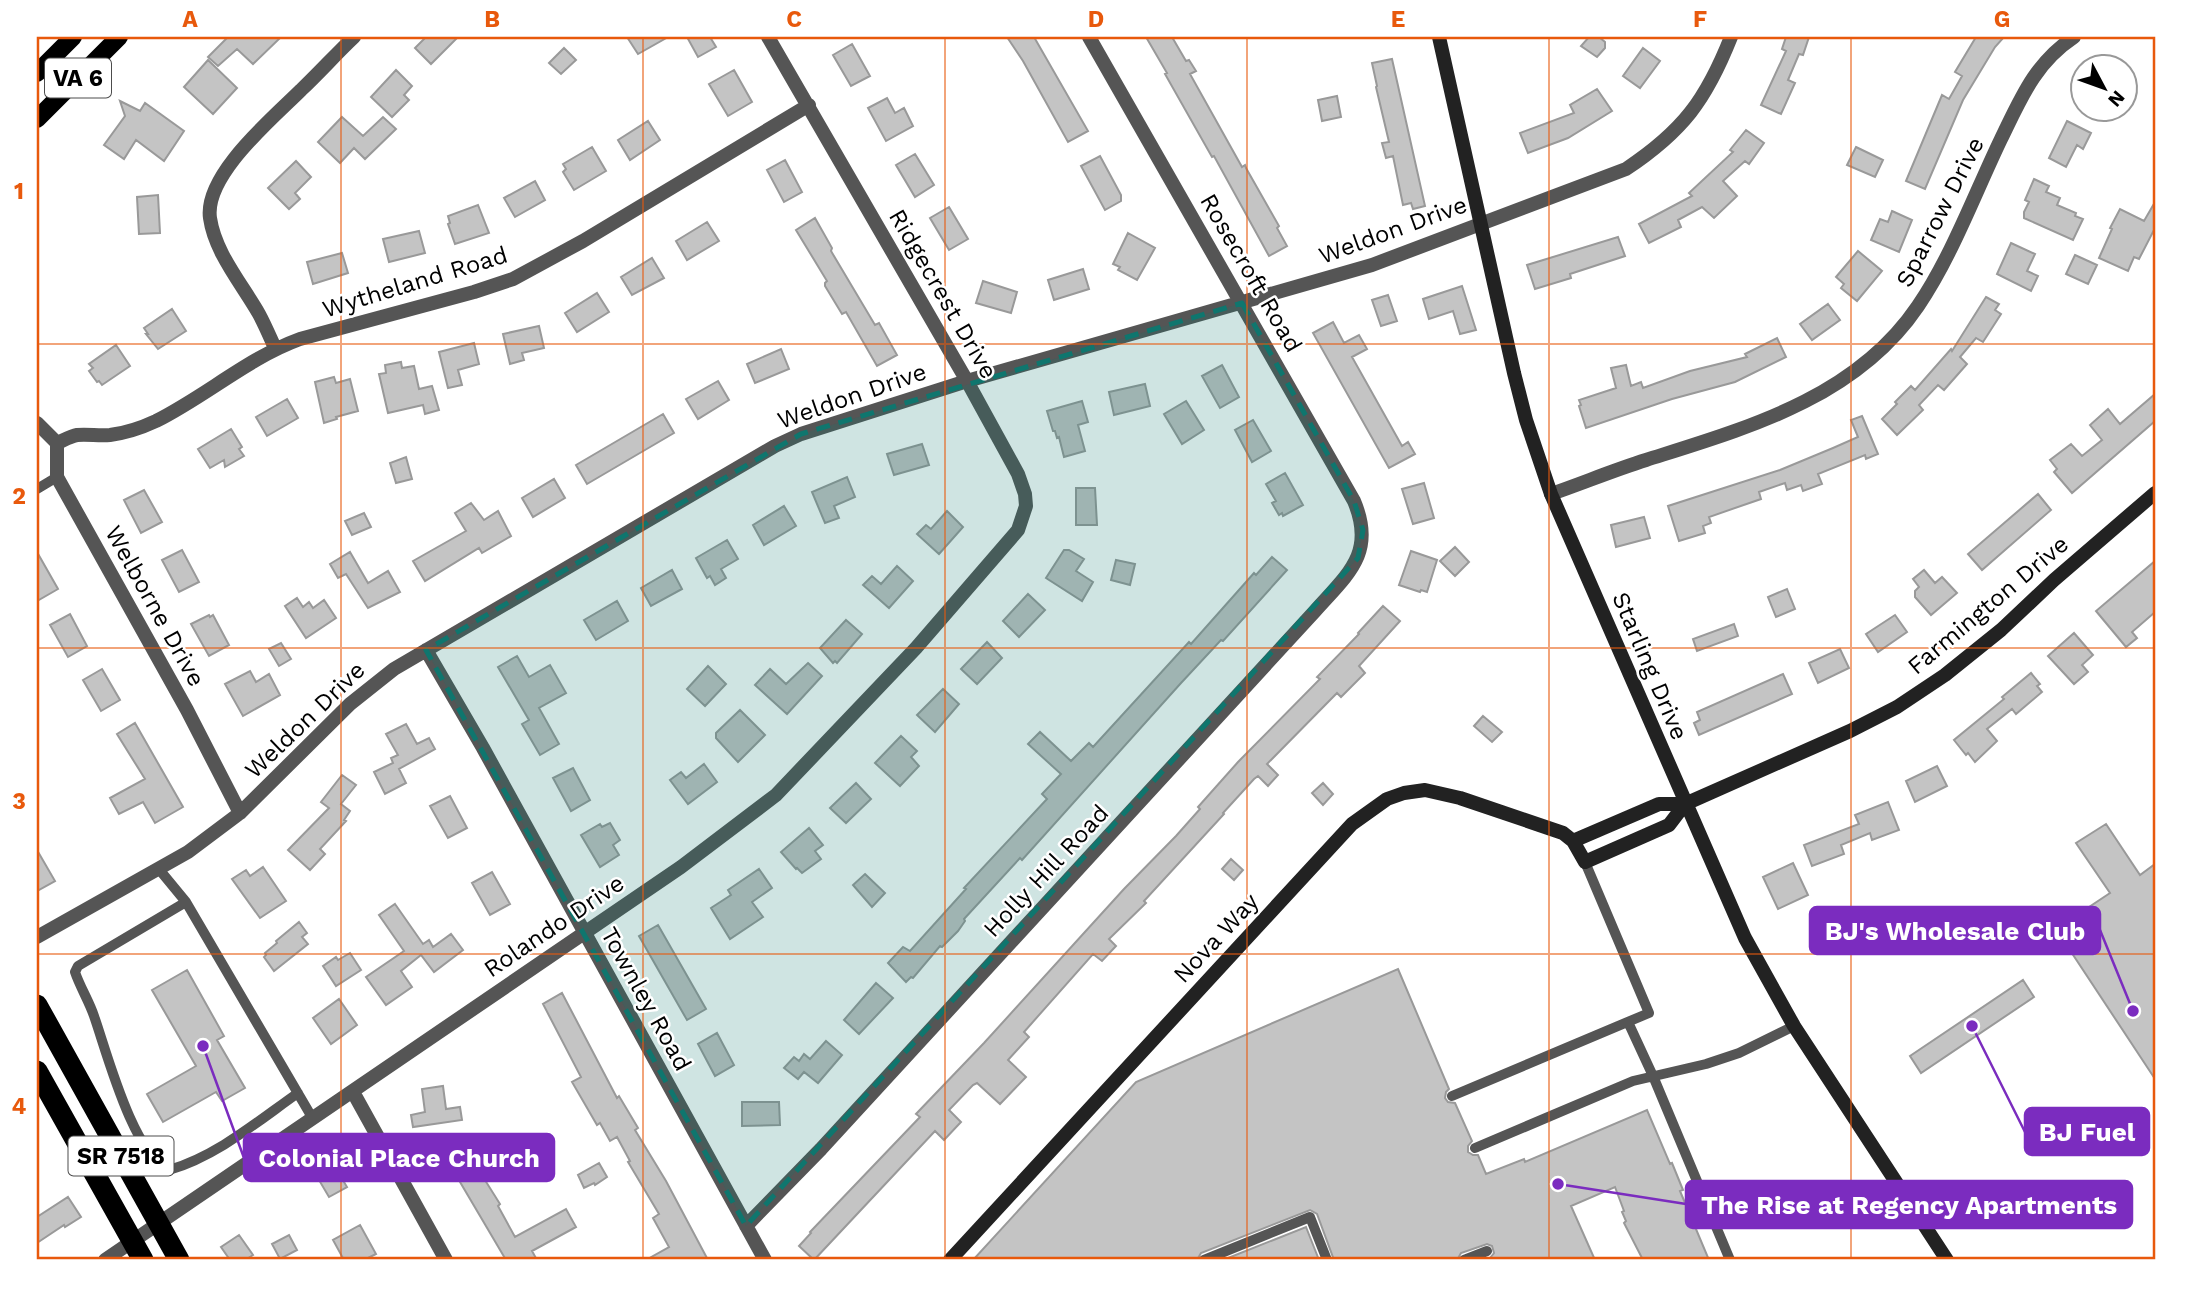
<svg xmlns="http://www.w3.org/2000/svg" width="2192" height="1297" font-family="'Work Sans',sans-serif">
<style>
.building{fill:#c4c4c4;stroke:#999;stroke-width:2}
.lines{fill:none;stroke-linecap:round;stroke-linejoin:round}
.lane{stroke:#555;stroke-width:10}
.street{stroke:#555;stroke-width:14}
.secondary{stroke:#222;stroke-width:14}
.primary{stroke:#000;stroke-width:18}
.highway{stroke:#000;stroke-width:21}
.marked{fill:#0f766e;fill-opacity:0.2;stroke:#0f766e;stroke-width:5;stroke-dasharray:14 9;stroke-linejoin:round}
.grid{fill:none;stroke:#e8590c;stroke-width:2;stroke-opacity:0.55}
.labels{text-anchor:middle;dominant-baseline:central;stroke-width:5;stroke-linejoin:round;paint-order:stroke}
.shield{fill:#fff;stroke:#4c4c4c;stroke-width:2}
.shield-label{font-size:23px;font-weight:bold;fill:#000}
.street-label{font-size:24px;fill:#000;stroke:#fff}
.leader{fill:none;stroke:#7b2cbf;stroke-width:2.5}
.callout-dot{fill:#7b2cbf;stroke:#fff;stroke-width:2.5}
.callout{fill:#7b2cbf;stroke:#7b2cbf;stroke-width:2.5}
.callout-label{font-size:26px;text-anchor:middle;font-weight:bold;fill:#fff}
.neatline{fill:none;stroke:#e8590c;stroke-width:2.5}
.grid-label{font-size:23px;text-anchor:middle;font-weight:bold;fill:#e8590c}
</style>
<rect width="100%" height="100%" fill="#fff"/>
<path class="building" d="M226,37h55l-28,27 -16,-15 -19,17 -10,-9 19,-19z
M426,37h32l-27,27 -16,-16z
M627,37h41l-30,17z
M687,37h23l6,10 -18,10z
M1007,37h27l54,94 -20,11 -45,-81z
M1146,37h26l14,24 3,-1 7,11 -6,3 52,93 3,-2 1,3 33,58 -2,2 10,18 -18,10 -55,-100 -2,1 -47,-83 2,-1z
M1589,37h10l6,5v6l-8,9 -16,-11z
M1786,37h23l-6,18 -4,-1 -11,26 7,3 -14,31 -20,-9 25,-54 -4,-2z
M1976,37h28l-9,10 -32,53 -38,89 -19,-8 36,-86 7,4 13,-23 -7,-4z
M852,44l18,32 -19,10 -18,-31z
M564,48l12,12 -15,14 -12,-11z
M1643,48l17,13 -20,27 -17,-12z
M1392,59l33,147 -12,3 -2,-6 -8,2 -10,-49 -7,2 -4,-15 7,-1 -13,-55 1,-1 -5,-23z
M208,60l29,28 -24,26 -29,-27z
M396,70l16,16 -8,9 5,5 -17,17 -21,-20z
M734,70l18,32 -24,14 -19,-32z
M1597,89l15,22 -44,27 -40,15 -8,-20 54,-20 -4,-8z
M1337,96l4,21 -19,4 -4,-21z
M887,98l8,15 9,-5 9,18 -27,15 -18,-33z
M120,101l20,10 5,-8 39,28 -20,30 -28,-21 -12,19 -20,-14 21,-29z
M342,117l21,19 20,-19 13,12 -31,30 -11,-11 -14,15 -22,-21z
M648,121l12,19 -30,20 -12,-20z
M2067,121l24,12 -8,16 -6,-4 -11,22 -17,-9z
M1746,130l18,13 -15,21 -4,-3 -22,20 14,15 -23,22 -12,-11 -24,13 3,7 -32,16 -10,-19 53,-28 -3,-3 44,-41 -3,-2z
M592,147l14,24 -32,19 -11,-18 3,-3 -3,-5z
M1856,147l27,13 -8,17 -28,-12z
M915,154l19,31 -19,12 -19,-32z
M1100,156l21,39v6l-16,9 -24,-44z
M785,160l17,32 -18,10 -17,-32z
M296,161l15,16 -16,16 5,6 -11,10 -21,-21z
M2034,179l15,7 -3,6 14,6 -3,7 19,8 -1,3 8,3 -10,21 -49,-22v-6l5,-10 -4,-2z
M535,181l10,19 -30,17 -11,-19z
M158,195l2,38 -21,1 -2,-37z
M2155,202v26l-16,31 -5,-2 -6,14 -29,-13 13,-29 -2,-1 10,-19 24,12z
M478,205l11,28 -34,11 -7,-20 2,-1 -2,-7z
M949,207l19,32 -19,11 -19,-32z
M1892,211l20,9 -13,32 -28,-12 9,-21 8,3z
M815,218l17,30 -1,3 44,74 4,-2 18,32 -20,11 -31,-54 -4,2 -17,-28v-3l2,-2 -31,-51z
M707,222l12,19 -32,19 -11,-19z
M419,231l6,22 -36,9 -6,-23z
M1128,233l27,15 -18,32 -19,-10 2,-3 -7,-3z
M1618,237l7,19 -55,18 1,4 -36,11 -8,-24z
M2011,243l24,11 -8,17 11,5 -7,15 -34,-17z
M1858,251l24,20 -25,30 -16,-13 3,-4 -8,-7z
M342,253l6,20 -35,11 -6,-22z
M2075,255l22,10 -9,19 -22,-10z
M652,258l12,20 -32,17 -11,-18z
M1083,269l6,20 -35,11 -6,-20z
M983,281l34,11 -6,21 -35,-10z
M1462,286l14,44 -16,4 -7,-23 -24,8 -6,-20z
M597,293l12,19 -32,20 -12,-19z
M1388,295l9,26 -16,5 -9,-26z
M1986,297l13,7 -4,6 6,4 -18,28 -7,-4 -16,19 7,7 -23,26 -6,-5 -19,20 4,5 -26,25 -15,-16 15,-15 -2,-2 16,-16 4,4 36,-41 1,2z
M1828,304l12,16 -28,20 -12,-16z
M172,309l14,22 -28,18 -12,-15h2l-4,-6z
M1333,322l11,21 15,-8 8,14 -15,8 50,89 6,-4 7,12 -26,14 -76,-135z
M539,326l5,22 -22,5 2,7 -14,4 -7,-30z
M1777,338l9,19 -51,25 -63,17 -86,29 -7,-22 2,-1 -2,-5 37,-12 -5,-20 15,-3 5,21 10,-4 2,6 47,-17 57,-14 -2,-3z
M474,343l5,21 -21,6 4,15 -14,3 -9,-36z
M116,345l14,21 -28,19 -3,-4 -2,1 -8,-11 4,-3 -4,-4z
M781,349l8,20 -34,14 -8,-19z
M401,362l1,6 12,-2 5,23 13,-3 7,24 -14,4 -2,-9 -35,8 -9,-39 7,-1 -1,-8z
M1222,365l17,32 -19,11 -18,-32z
M334,377l2,6 14,-4 8,32 -22,6 1,2 -13,4 -9,-41z
M718,381l11,19 -31,19 -12,-20z
M1145,384l5,22 -36,9 -5,-23z
M2155,394v27l-83,72 -18,-21 3,-3 -7,-9 21,-16 11,12 20,-16 -12,-15 18,-16 12,15z
M287,399l11,19 -31,18 -11,-19z
M1082,401l6,21 -10,3 7,26 -21,6 -5,-20 -2,1 -2,-7h-2l-6,-20z
M1186,401l18,29 -22,14 -18,-30z
M663,414l11,19 -87,51 -11,-19z
M1862,416l16,38 -12,5 -1,-4 -47,19 4,10 -19,7 -2,-6 -14,5 -2,-7 -26,9 2,7 -52,18 2,6 -8,3 2,7 -26,8 -11,-35 112,-36 53,-22 25,-11 -7,-17z
M1253,420l18,31 -19,11 -17,-32z
M231,429l11,18 -3,2 5,7 -19,11 -1,-7 -14,8 -12,-19z
M922,444l7,21 -35,10 -7,-21z
M406,457l6,22 -16,4 -6,-20z
M1285,473l18,32 -20,11 -1,-3 -3,2 -7,-12 4,-2 -10,-17z
M847,477l8,20 -21,9 5,12 -14,5 -13,-31z
M554,479l11,19 -32,19 -11,-19z
M1424,483l10,35 -21,6 -11,-35z
M1076,488h19l2,37h-21z
M144,490l18,32 -21,11 -17,-33z
M2038,494l13,16 -69,60 -14,-16z
M471,503l13,17 14,-9 13,25 -29,17 -3,-5 -54,33 -12,-20 53,-30 -11,-18z
M784,506l12,20 -32,19 -11,-20z
M947,511l16,16 -24,27 -22,-20 9,-9 5,4z
M364,513l7,14 -19,8 -7,-14z
M1644,517l6,21 -34,9 -5,-22z
M727,540l11,19 -17,10 5,9 -11,7 -5,-9 -3,2 -11,-20z
M1455,547l14,15 -14,14 -15,-15z
M182,550l17,32 -20,10 -17,-32z
M1064,550h5l15,9 -8,12 17,11 -11,19 -36,-23z
M1411,551l26,9 -10,32 -6,-2 -1,2 -21,-7z
M37,552l21,37 -21,12z
M350,552l18,31 20,-12 12,21 -32,16 -22,-34 -8,4 -8,-14z
M1272,557l15,13 -64,71 -2,-1 -40,43 -159,177 -2,-2 -56,61 1,2 -7,10 -16,16 -2,-1 -27,32 -2,-1 -5,5 -18,-19 15,-16 7,4 56,-62 -2,-1 83,-89 -5,-5 19,-20 -33,-30 12,-12 31,29 18,-18 4,4 96,-105 2,2 63,-71 2,2z
M1116,560l19,4 -5,21 -19,-5z
M2155,561v51l-23,20 5,6 -11,9 -30,-36z
M897,566l16,15 -24,27 -26,-23 9,-9 9,8z
M672,570l10,19 -31,17 -10,-18z
M1924,570l11,13 7,-6 15,16 -26,22 -16,-18v-6l4,-4 -6,-8z
M1787,589l8,20 -19,8 -8,-20z
M1028,594l17,16 -26,27 -16,-16z
M297,598l6,9 6,-5 4,6 11,-8 12,18 -30,20 -21,-32z
M617,601l11,20 -32,19 -12,-20z
M1383,606l17,15 -41,45 6,7 -24,24 -4,-4 -70,71 11,11 -10,11 -10,-10 -4,3 -31,34 1,1 -80,87 2,2 -37,36 7,7 -14,15 -9,-7 -69,78 5,5 -21,23 18,17 -26,27 -23,-21 -4,2 -24,25 12,12 -17,18 -9,-9 -121,129 -15,-14 12,-13 -1,-1 110,-115 -4,-3 68,-71 140,-154 52,-53 24,-27 -2,-2 40,-45 82,-83 -3,-2 42,-43 -1,-1z
M70,614l17,32 -19,11 -18,-32z
M209,615l1,2 3,-2 16,30 -20,11 -18,-32z
M1895,615l12,17 -29,20 -12,-18z
M846,620l16,14 -25,29 -2,-2 -2,2 -13,-15z
M1734,624l4,12 -41,15 -4,-12z
M2074,633l19,22 -11,10 6,7 -14,12 -26,-28z
M987,642l15,16 -25,26 -16,-15z
M281,643l10,16 -12,7 -10,-17z
M1840,649l9,19 -31,15 -9,-20z
M517,656l12,21 21,-12 16,28 -27,15 20,36 -19,11 -18,-31 7,-4 -31,-53z
M808,663l14,13 -35,38 -32,-29 15,-16 16,15z
M708,666l18,18 -21,22 -18,-17z
M102,669l18,31 -19,11 -18,-31z
M250,671l6,11 13,-8 11,21 -37,21 -18,-32z
M2031,673l9,11 -3,2 5,6 -26,22 -4,-5 -25,20 10,12 -22,21 -7,-9 -2,2 -12,-15 50,-41 -2,-2z
M1783,674l9,20 -93,41 -5,-12 6,-3 -3,-8z
M943,689l16,15 -24,28 -18,-17z
M740,710l25,25 -27,27 -22,-24v-5z
M1483,716l19,16 -10,10 -18,-16z
M135,723l48,84 -28,16 -12,-21 -24,12 -9,-16 35,-19 -28,-45z
M406,724l11,20 12,-6 6,11 -36,20 7,14 -21,11 -11,-22 19,-9 -2,-5 7,-3 -12,-21z
M901,736l16,15 -6,6 8,9 -19,20 -25,-23z
M704,764l13,18 -29,22 -18,-24 11,-8 5,6z
M1937,766l10,20 -32,16 -9,-21z
M573,768l17,32 -19,11 -18,-33z
M342,775l14,10 -15,19 9,7 -6,9 2,1 -26,28 5,5 -15,16 -22,-20 41,-42 -8,-6z
M856,783l15,16 -25,24 -16,-15z
M1323,783l10,11 -10,11 -11,-12z
M450,796l17,32 -19,10 -18,-32z
M1888,802l11,28 -27,10 -2,-7 -29,12 3,9 -32,12 -8,-21 55,-21 -4,-9z
M610,823l10,17 -7,5 6,10 -19,12 -19,-32 19,-11 2,3z
M2106,824l34,51 15,-11v215l-99,-150 54,-36 -34,-50z
M809,828l14,17 -8,6 6,8 -19,14 -5,-5 -1,1 -15,-17z
M37,850l18,31 -18,10z
M1231,859l12,11 -9,10 -12,-11z
M1793,863l15,32 -30,14 -15,-32z
M263,867l23,34 -26,17 -28,-39 14,-9 4,6z
M759,869l13,19 -20,14 11,15 -33,22 -19,-31 20,-13 -3,-5z
M492,872l18,32 -20,11 -18,-32z
M865,874l20,19 -13,14 -19,-22z
M395,904l28,40 6,-4 4,7 18,-13 12,16 -29,22 -13,-17 -20,16 11,16 -26,18 -20,-28 38,-26 -25,-36z
M299,922l8,11 -5,4 6,7 -34,27 -10,-14 2,-2 -1,-2 12,-10 -1,-2z
M658,925l48,84 -19,11 -48,-84z
M350,953l11,17 -25,16 -13,-20 13,-9 2,3z
M1398,969l51,120 -3,3 -1,6 3,4 7,1 17,38 -4,5v6l5,3h5l8,19 38,-15 1,3 122,-52 23,54 2,-1 11,27 -3,1 29,69h-66l-19,-37 2,-2 -4,-9 2,-1 -9,-24 -44,19 24,54h-111l6,-2 4,-5 -2,-7 -5,-2 -26,9 -4,7h-123l-17,-46 -7,-4 -109,43 -4,7h-224l163,-178z
M187,970l37,66 -7,4 28,48 -23,13 -6,-9 -53,30 -16,-28 49,-28 -44,-76z
M2023,980l11,17 -113,76 -11,-17z
M876,983l17,15 -34,36 -15,-14z
M562,993l55,105 2,-2 19,32 -3,2 31,51 42,79h-62l23,-13 -16,-29 6,-4 -31,-52 2,-1 -13,-24 -7,4 -10,-18 -3,2 -25,-43 9,-5 -38,-73z
M339,999l18,26 -26,19 -18,-26z
M717,1033l17,32 -19,11 -17,-32z
M826,1041l16,14 -24,28 -14,-11 -6,7 -14,-11 10,-11 5,4 5,-7 6,5z
M443,1086l3,23 14,-2 2,13 -49,7 -2,-12 14,-3 -3,-23z
M742,1102h37l1,23 -38,1z
M468,1153l32,51 -2,2 17,31 51,-28 10,18 -44,24 5,9h-31l-56,-95z
M599,1163l8,14 -12,8 -1,-2 -10,5 -6,-13z
M334,1165l13,22 -18,10 -13,-22z
M68,1197l13,20 -16,10 -1,-2 -27,18v-26z
M360,1225l16,29 -12,6h-20l-11,-20z
M1306,1227l13,33h-96z
M239,1235l14,20 -8,5h-15l-9,-13z
M289,1235l8,15 -17,9 -8,-15z"/>
<g class="lines">
<path class="lane" d="M37,489l20,-12
M158,868l28,34 127,217
M186,902l-108,64 -3,6c5,15 14,29 19,44 13,37 39,138 75,154 48,-14 89,-49 129,-77
M1628,1022l25,54 77,184
M1452,1096l197,-83 -64,-151
M1475,1148l158,-67 73,-17 33,-11 55,-27
M1204,1260l106,-43 17,43
M1464,1260l23,-9"/>
<path class="street" d="M275,348c-5,-11 -10,-23 -16,-34 -17,-30 -44,-61 -49,-96 -6,-43 63,-100 91,-128 18,-17 35,-36 53,-53
M37,423l20,20v34l130,233 53,103
M57,443c7,-3 14,-7 20,-8 11,-1 22,1 33,0 16,-2 31,-7 46,-14 50,-25 92,-63 144,-82l174,-47 39,-13 70,-38 226,-136
M1551,494c32,-11 63,-24 95,-34 101,-32 210,-62 272,-154 34,-50 57,-113 83,-167 20,-41 34,-76 73,-102
M426,650l57,98 282,512
M37,937l151,-85 52,-39 110,-109 44,-35 381,-223 26,-12 166,-53 405,-116 254,-96c57,-38 80,-69 105,-132
M353,1092l93,168
M746,1226l75,-77 494,-538c33,-37 61,-58 39,-110l-265,-464
M105,1260l576,-393 95,-72 140,-147 102,-118 8,-24 -1,-12 -7,-20 -51,-93 -199,-344"/>
<path class="secondary" d="M1439,37l75,336 12,47 25,74 194,444 49,88 153,234
M1573,841l86,-37h26l165,-73 47,-24 48,-32 56,-45 53,-50 101,-87
M950,1260l390,-423 12,-13 35,-25 17,-6 21,-3 35,8 103,35 10,8 12,21 84,-37 16,-21"/>
<path class="primary" d="M37,73l36,-36
M37,119l82,-82"/>
<path class="highway" d="M37,1005l142,255
M37,1071l106,189"/>
</g>
<path class="marked" d="M1242,303l112,198 9,29 -5,28 -612,668 -320,-576 375,-216z"/>
<path class="grid" d="M341,37v1223M643,37v1223M945,37v1223M1247,37v1223M1549,37v1223M1851,37v1223M37,344h2118M37,648h2118M37,954h2118"/>
<g class="labels">
<g class="shield">
<rect x="45" y="58.5" width="66" height="39" rx="5"/>
<rect x="68.5" y="1136.5" width="105" height="39" rx="5"/>
</g>
<g class="shield-label">
<text x="78" y="78">VA 6</text>
<text x="121" y="1156">SR 7518</text>
</g>
<g class="street-label">
<text transform="translate(1940 212) rotate(-63)">Sparrow Drive</text>
<text transform="translate(1393 230) rotate(-20)">Weldon Drive</text>
<text transform="translate(1251 273) rotate(60)">Rosecroft Road</text>
<text transform="translate(415 282) rotate(-17)">Wytheland Road</text>
<text transform="translate(943 294) rotate(60)">Ridgecrest Drive</text>
<text transform="translate(852 396) rotate(-19)">Weldon Drive</text>
<text transform="translate(1988 605) rotate(-40)">Farmington Drive</text>
<text transform="translate(155 606) rotate(61)">Welborne Drive</text>
<text transform="translate(1650 666) rotate(67)">Starling Drive</text>
<text transform="translate(305 720) rotate(-44)">Weldon Drive</text>
<text transform="translate(1046 871) rotate(-47)">Holly Hill Road</text>
<text transform="translate(554 926) rotate(-34)">Rolando Drive</text>
<text transform="translate(1216 938) rotate(-47)">Nova Way</text>
<text transform="translate(646 999) rotate(61)">Townley Road</text>
</g>
</g>
<path class="leader" d="M2133 1011L2100 930M1972 1026L2025 1132M203 1046L244 1158M1558 1184L1686 1204"/>
<g class="callout-dot">
<circle cx="2133" cy="1011" r="7"/>
<circle cx="1972" cy="1026" r="7"/>
<circle cx="203" cy="1046" r="7"/>
<circle cx="1558" cy="1184" r="7"/>
</g>
<g class="callout">
<rect x="1810" y="907" width="290" height="47" rx="7"/>
<rect x="2025" y="1108" width="124" height="47" rx="7"/>
<rect x="244" y="1134" width="310" height="47" rx="7"/>
<rect x="1686" y="1181" width="446" height="47" rx="7"/>
</g>
<g class="callout-label">
<text x="1955" y="940">BJ's Wholesale Club</text>
<text x="2087" y="1141">BJ Fuel</text>
<text x="399" y="1167">Colonial Place Church</text>
<text x="1909" y="1214">The Rise at Regency Apartments</text>
</g>
<rect width="2192" height="1297" fill="none" stroke="#ffffff" stroke-width="77"/>
<g transform="translate(2104 88) rotate(131)"><circle r="33" fill="#ffffff" stroke="#999999" stroke-width="2"/>
<path d="M0-5L12 26L0 18L-12 26Z" fill="#000000"/>
<text y="-10" font-size="19" font-weight="bold" text-anchor="middle" fill="#000000">N</text>
</g>
<rect x="38" y="38" width="2116" height="1220" class="neatline"/>
<g class="grid-label">
<text x="190" y="27">A</text>
<text x="492" y="27">B</text>
<text x="794" y="27">C</text>
<text x="1096" y="27">D</text>
<text x="1398" y="27">E</text>
<text x="1700" y="27">F</text>
<text x="2002" y="27">G</text>
<text x="19" y="199">1</text>
<text x="19" y="504">2</text>
<text x="19" y="809">3</text>
<text x="19" y="1114">4</text>
</g>
</svg>
